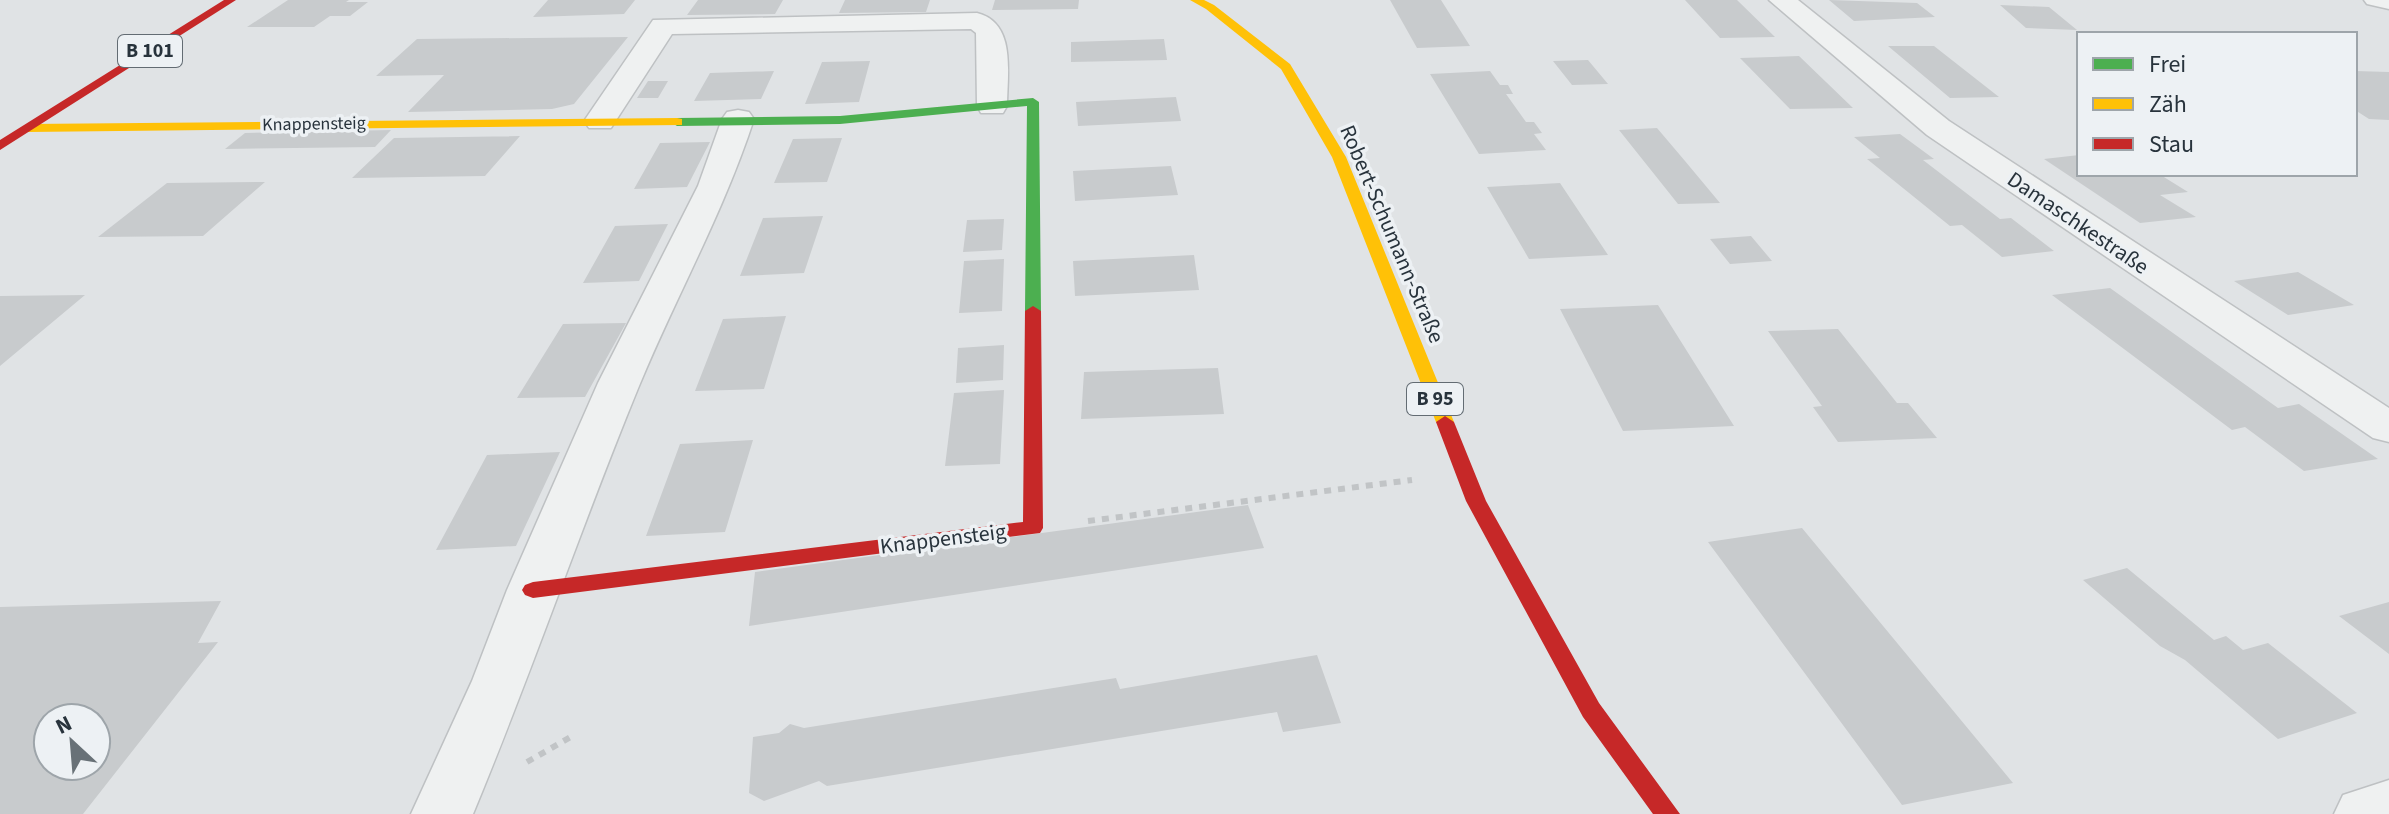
<svg xmlns="http://www.w3.org/2000/svg" width="2389" height="814" font-family="'Source Sans 3',sans-serif">
<style>
.building{fill:#c8cbcd;fill-rule:evenodd}
.lines{fill:none;stroke-linecap:round;stroke-linejoin:round}
.lane-casing{stroke:#bec1c3;stroke-width:3}
.street-casing{stroke:#bec1c3;stroke-width:3}
.path{stroke:#c1c4c6;stroke-width:6;stroke-dasharray:7 7;stroke-linecap:butt}
.lane{fill:#eff1f1;fill-rule:evenodd}
.street{fill:#eff1f1;fill-rule:evenodd}
.fast{fill:#4caf50;fill-rule:evenodd}
.slow{fill:#ffc107;fill-rule:evenodd}
.jam{fill:#c62828;fill-rule:evenodd}
.labels{text-anchor:middle;dominant-baseline:central;stroke-width:7;stroke-linejoin:round;paint-order:stroke}
.far-street-label{font-size:18px;fill:#28333c;stroke:#edf1f4}
.shield{fill:#edf1f4;stroke:#636c73;stroke-width:2}
.shield-label{font-size:20px;font-weight:bold;fill:#28333c}
.street-label{font-size:22px;fill:#28333c;stroke:#edf1f4}
</style>
<rect width="100%" height="100%" fill="#e0e3e5"/>
<path class="building" d="M288,0h61l-3,2h22l-18,14h-20l-16,11h-67z
M548,0h87l-11,14 -91,3z
M698,0h85l-8,14 -88,1z
M845,0h85l-4,12 -87,1z
M995,0h84l-1,9 -86,1z
M1390,0h51l29,46 -53,2z
M1685,0h52l38,37 -55,1z
M1829,0l88,3 18,14 -81,4z
M2000,5l49,2 28,23 -51,-2z
M628,37l-54,67 -22,5 -144,3 36,-37 -68,1 41,-37z
M1164,39l3,21 -96,2v-20z
M1888,46h46l65,51 -49,1z
M1799,56l54,52 -63,1 -50,-51z
M1588,60l20,24 -36,1 -19,-24z
M870,61l-11,41 -54,2 17,-42z
M774,71l-13,28 -67,2 16,-28z
M1490,71l10,14h8l5,9h-7l20,28h8l8,11 -8,1 12,16 -67,4 -49,-80z
M2355,71l34,1v48l-20,-1 -14,-9z
M648,81h20l-10,17h-21z
M1176,97l5,24 -103,5 -2,-24z
M1657,128l28,33 35,42 -42,1 -59,-74z
M391,130l-16,17 -150,2 20,-16z
M1900,134l34,25 -11,1 77,59 11,-1 43,33 -52,6 -40,-32 -12,1 -83,-67 13,-1 -26,-21z
M520,136l-35,40 -133,2 42,-40z
M842,138l-15,44 -53,1 19,-44z
M710,142l-23,45 -53,2 26,-46z
M2079,155v19h80l29,18 -28,3 36,22 -56,6 -96,-64z
M1171,166l7,29 -103,6 -2,-30z
M265,182l-62,54 -105,1 69,-54z
M1560,183l48,72 -79,4 -42,-72z
M823,216l-19,57 -64,3 23,-58z
M1004,219l-2,31 -39,2 4,-32z
M668,224l-29,57 -56,2 32,-57z
M1751,236l21,25 -42,3 -20,-25z
M1194,255l5,35 -124,6 -2,-35z
M1004,259l-2,52 -43,2 5,-52z
M2298,272l56,33 -66,10 -54,-34z
M2110,288l168,120 21,-4 79,55 -74,12 -59,-44 -13,3 -180,-135z
M85,295l-85,71v-70z
M1658,305l76,121 -111,5 -63,-122z
M786,316l-22,73 -69,2 28,-72z
M626,323l-41,74 -68,1 46,-74z
M1838,329l59,74h11l29,35 -99,4 -25,-35 9,-1 -54,-75z
M1004,345l-1,35 -47,3 2,-35z
M1218,368l6,46 -143,5 3,-47z
M1004,390l-4,74 -55,2 9,-73z
M753,440l-28,92 -79,4 34,-92z
M560,452l-44,94 -80,4 51,-95z
M1248,505l16,43 -515,78 6,-54z
M1802,528l211,255 -111,22 -194,-263z
M2127,568l87,72 12,-4 17,14 25,-7 89,70 -79,26 -93,-79 -25,-14 -77,-66z
M221,601l-23,42 20,-1 -135,172h-83v-207zM48,718h48v48h-48z
M2389,602v52l-50,-38z
M1317,655l24,68 -58,9 -6,-20 -450,74 -8,-5 -55,20 -15,-8 4,-56 26,-4 11,-9 14,4 312,-50 4,11z"/>
<g class="lines">
<defs>
<path id="lane" d="M2364,0h25v9l-22,-5z"/>
<path id="street" d="M1769,0h29l151,121 440,287v34l-16,-4 -446,-303z
M977,13c40,10 30,61 30,93l-4,7h-22l-4,-7 -1,-73 -5,-4 -299,5 -61,94h-22l-5,-7 69,-101z
M738,110l11,2 5,7c-31,95 -77,175 -115,267 -58,141 -107,286 -166,428h-62l61,-133 35,-91 91,-207 100,-197 24,-67 5,-7z
M2389,780v34h-55l9,-19z"/>
</defs>
<use href="#lane" class="lane-casing"/>
<use href="#street" class="street-casing"/>
<path class="path" d="M1088,521l324,-41
M527,762l47,-27"/>
<use href="#lane" class="lane"/>
<use href="#street" class="street"/>
<path class="fast" d="M1033,98l6,4 2,209 -8,5 -8,-5 2,-205 -187,18 -163,2 -6,-4 6,-4 163,-2z"/>
<path class="slow" d="M1190,0h14l10,5 76,59 56,93 108,265 -3,4 -6,2 -9,-6 -104,-265 -51,-88 -75,-60z
M677,118l5,1v6l-654,7 -7,-4 7,-4z"/>
<path class="jam" d="M224,0h12l-236,150v-10z
M1033,306l8,5 2,217 -3,5 -507,65 -8,-3 -3,-5 3,-5 8,-3 490,-60 2,-211z
M1445,416l9,6 32,79 113,202 81,111h-27l-70,-97 -117,-216 -30,-79z"/>
</g>
<g class="labels">
<g class="far-street-label">
<text transform="translate(314 124) rotate(-1)">Knappensteig</text>
</g>
<g class="shield">
<rect x="118" y="35" width="64" height="32" rx="6"/>
<rect x="1407" y="383" width="56" height="32" rx="6"/>
</g>
<g class="shield-label">
<text x="150" y="51">B 101</text>
<text x="1435" y="399">B 95</text>
</g>
<g class="street-label">
<text transform="translate(2078 223) rotate(34)">Damaschkestraße</text>
<text transform="translate(1392 234) rotate(67)">Robert-Schumann-Straße</text>
<text transform="translate(943 539) rotate(-7)">Knappensteig</text>
</g>
</g>
<rect x="2077" y="32" width="280" height="144" fill="#edf1f4" stroke="#9ea5aa" stroke-width="2"/>
<rect x="2093" y="58" width="40" height="12" fill="#4caf50" stroke="#9ea5aa" stroke-width="2"/>
<text x="2149" y="72" font-size="24" fill="#28333c">Frei</text>
<rect x="2093" y="98" width="40" height="12" fill="#ffc107" stroke="#9ea5aa" stroke-width="2"/>
<text x="2149" y="112" font-size="24" fill="#28333c">Zäh</text>
<rect x="2093" y="138" width="40" height="12" fill="#c62828" stroke="#9ea5aa" stroke-width="2"/>
<text x="2149" y="152" font-size="24" fill="#28333c">Stau</text>
<g transform="translate(72 742) rotate(334)"><circle r="38" fill="#edf1f4" stroke="#9ea5aa" stroke-width="2"/>
<path d="M0-6L14 30L0 20L-14 30Z" fill="#687177"/>
<text y="-12" font-size="22" font-weight="bold" text-anchor="middle" fill="#28333c">N</text>
</g>
</svg>
